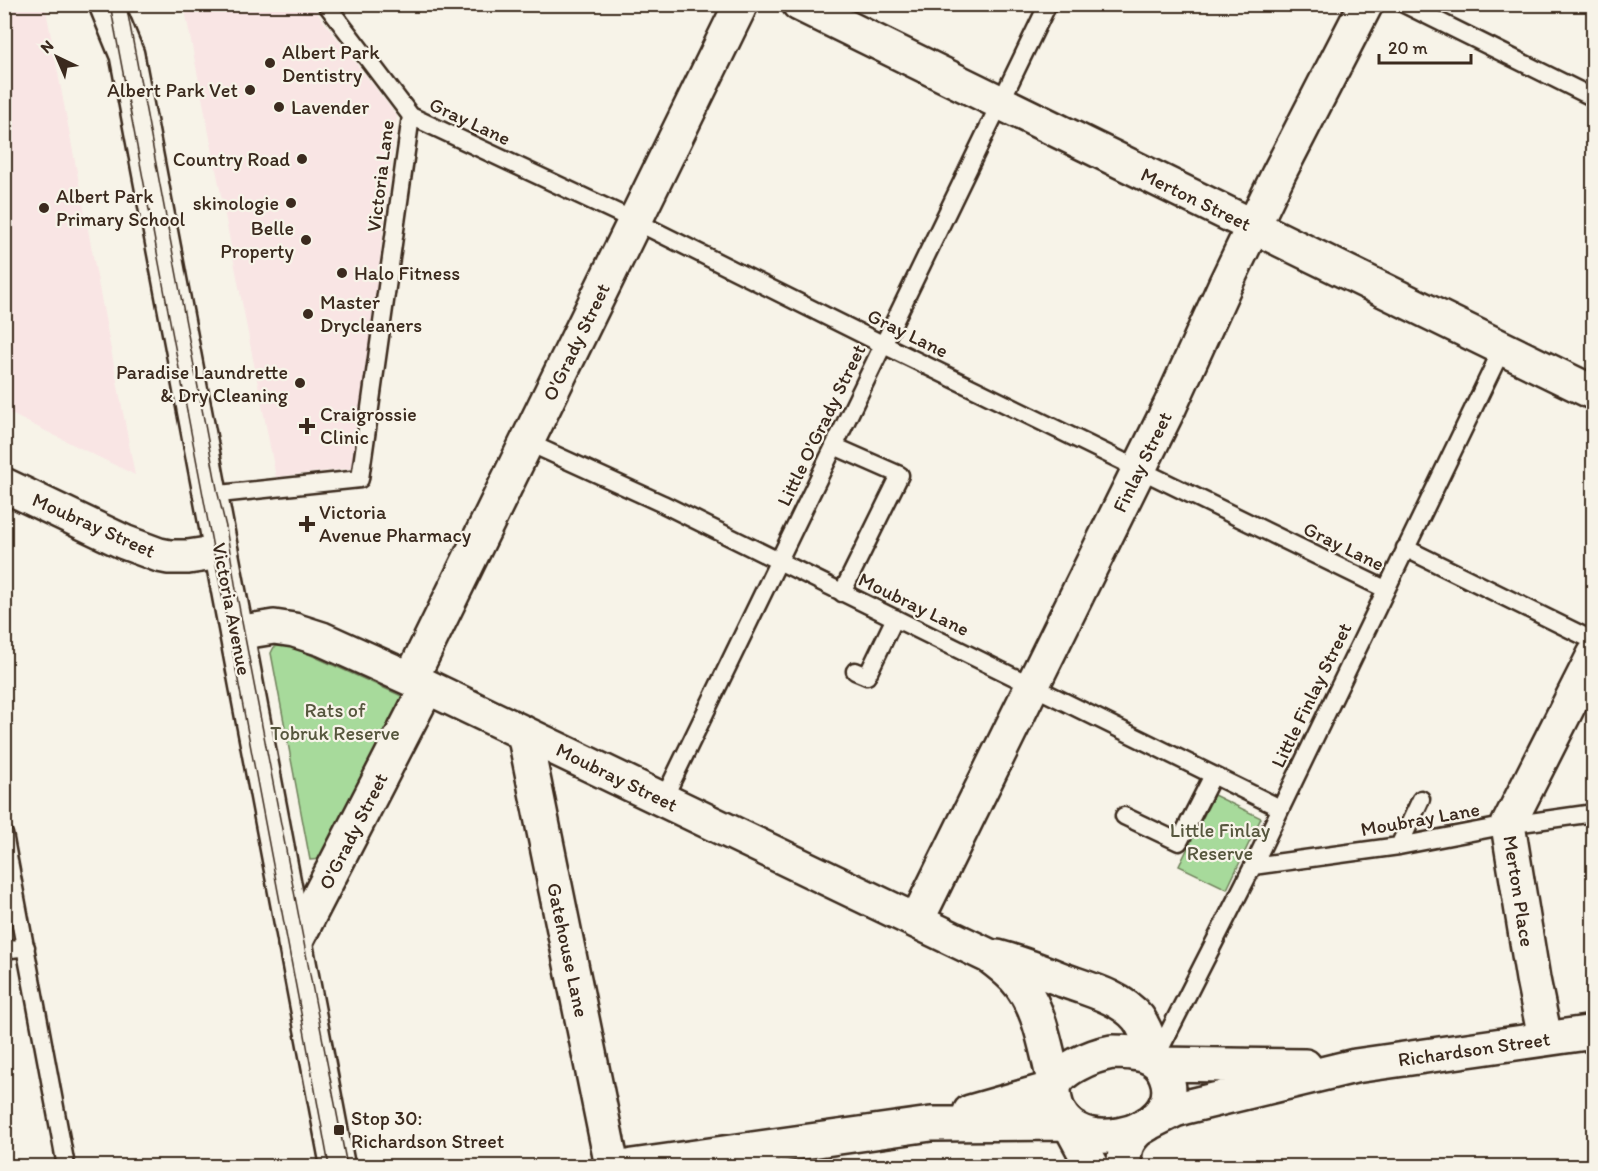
<svg xmlns="http://www.w3.org/2000/svg" width="1598" height="1171" font-family="Itim,sans-serif">
<style>
.built{fill:#f9e5e4}
.green{fill:#a7da9b;stroke:#71825c;stroke-width:1.5}
.lines{fill:none;stroke-linecap:round;stroke-linejoin:round}
.service-casing{stroke:#3b2a1e;stroke-width:21}
.minor-casing{stroke:#3b2a1e;stroke-width:38}
.tertiary-casing{stroke:#3b2a1e;stroke-width:38}
.service{stroke:#f7f3e8;stroke-width:16}
.minor{stroke:#f7f3e8;stroke-width:33}
.tertiary{stroke:#f7f3e8;stroke-width:33}
.tram{stroke:#3b2a1e;stroke-width:1.5}
.poi-dot{fill:#3b2a1e;stroke:#f7f3e8;stroke-width:2}
.labels{text-anchor:middle;dominant-baseline:central;stroke-width:4.5;stroke-linejoin:round;paint-order:stroke}
.poi-label{font-size:20px;fill:#3b2a1e;stroke:#f7f3e8;text-anchor:start}
.street-label{font-size:20px;fill:#3b2a1e;stroke:#f7f3e8}
.park-label{font-size:20px;fill:#56563d;stroke:#f7f3e8}
</style>
<rect width="100%" height="100%" fill="#f7f3e8"/>
<filter id="ink" filterUnits="userSpaceOnUse"><feTurbulence type="fractalNoise" baseFrequency=".0167" numOctaves="2"/><feDisplacementMap in="SourceGraphic" scale="12" xChannelSelector="R" yChannelSelector="G"/><feConvolveMatrix kernelMatrix="1 2 1 2 8 2 1 2 1" color-interpolation-filters="sRGB"/></filter>
<g filter="url(#ink)">
<path class="built" d="M4,5h41l90,470 -130,-64z
M184,5h127l86,111 -42,352 -79,9z"/>
<path class="green" d="M283,645l10,2 111,50 -82,162 -12,1 -39,-207 3,-6z
M1214,795l47,23 -34,71 -48,-23z"/>
<g class="lines">
<defs>
<path id="service" d="M1404,4l190,94
M411,116l224,105 249,124 501,244
M527,442l136,62 617,304
M834,446l66,29 -58,118
M210,495l150,-16 51,-363 -85,-112
M1405,548l189,93
M855,671l12,5 28,-58
M663,800l385,-796
M1124,816l55,26 34,-67
M4,834l62,332
M1399,846l22,-47
M1253,866l146,-20 109,-21 86,-12
M4,950l22,-3
M1156,1057l97,-191 249,-517"/>
<path id="minor" d="M799,4l795,389
M4,485l120,57 35,13 10,2h19l33,-5
M237,633l37,-6 20,3 28,9 89,40 578,277c8,6 17,13 25,21 27,29 31,70 41,107
M411,679l330,-675
M524,733l88,433
M917,920l253,-514 55,-121 53,-110 88,-171
M295,943l132,-256
M997,957c23,6 44,14 66,23 25,9 58,17 75,38 9,12 13,29 19,43
M1545,1038l-12,-59 -25,-154 86,-170
M1071,1127l21,39
M1124,1166c0,-18 2,-25 16,-38"/>
<path id="tertiary" d="M106,4l21,51 210,1108
M1112,1052c22,0 46,1 54,24 24,60 -110,92 -112,14 0,-20 41,-35 58,-38z
M1160,1064l145,2
M970,1112l84,-24
M1147,1124l28,-14 10,-3 170,-41 239,-34
M632,1166l299,-42 136,-1"/>
</defs>
<use href="#service" class="service-casing"/>
<use href="#minor" class="minor-casing"/>
<use href="#tertiary" class="tertiary-casing"/>
<use href="#service" class="service"/>
<use href="#minor" class="minor"/>
<use href="#tertiary" class="tertiary"/>
<path class="tram" d="M110,4l188,993 31,169
M126,4l92,490 8,33 11,69 110,570"/>
</g>
</g>
<g class="poi-dot">
<circle cx="270" cy="63" r="6"/>
<circle cx="250" cy="90" r="6"/>
<circle cx="279" cy="107" r="6"/>
<circle cx="302" cy="159" r="6"/>
<circle cx="291" cy="203" r="6"/>
<circle cx="44" cy="208" r="6"/>
<circle cx="306" cy="240" r="6"/>
<circle cx="342" cy="273" r="6"/>
<circle cx="308" cy="314" r="6"/>
<circle cx="300" cy="383" r="6"/>
<path d="M304 417h6v6h6v6h-6v6h-6v-6h-6v-6h6z"/>
<path d="M304 515h6v6h6v6h-6v6h-6v-6h-6v-6h6z"/>
<rect x="333" y="1124" width="12" height="12" rx="3"/>
</g>
<g class="labels">
<g class="poi-label">
<text x="282" y="52">Albert Park<tspan x="282" dy="23">Dentistry</tspan></text>
<text x="238" y="90" text-anchor="end">Albert Park Vet</text>
<text x="291" y="107">Lavender</text>
<text x="290" y="159" text-anchor="end">Country Road</text>
<text x="56" y="196">Albert Park<tspan x="56" dy="23">Primary School</tspan></text>
<text x="279" y="203" text-anchor="end">skinologie</text>
<text x="294" y="228" text-anchor="end">Belle<tspan x="294" dy="23">Property</tspan></text>
<text x="354" y="273">Halo Fitness</text>
<text x="320" y="302">Master<tspan x="320" dy="23">Drycleaners</tspan></text>
<text x="288" y="372" text-anchor="end">Paradise Laundrette<tspan x="288" dy="23">&amp; Dry Cleaning</tspan></text>
<text x="320" y="414">Craigrossie<tspan x="320" dy="23">Clinic</tspan></text>
<text x="319" y="512">Victoria<tspan x="319" dy="23">Avenue Pharmacy</tspan></text>
<text x="351" y="1118">Stop 30:<tspan x="351" dy="23">Richardson Street</tspan></text>
</g>
<g class="street-label">
<text transform="translate(470 121) rotate(25)">Gray Lane</text>
<text transform="translate(380 176) rotate(-83)">Victoria Lane</text>
<text transform="translate(1196 199) rotate(26)">Merton Street</text>
<text transform="translate(908 333) rotate(26)">Gray Lane</text>
<text transform="translate(576 342) rotate(-64)">O'Grady Street</text>
<text transform="translate(821 425) rotate(-64)">Little O'Grady Street</text>
<text transform="translate(1142 462) rotate(-64)">Finlay Street</text>
<text transform="translate(94 525) rotate(24)">Moubray Street</text>
<text transform="translate(1344 546) rotate(26)">Gray Lane</text>
<text transform="translate(914 604) rotate(26)">Moubray Lane</text>
<text transform="translate(232 609) rotate(79)">Victoria Avenue</text>
<text transform="translate(1311 695) rotate(-64)">Little Finlay Street</text>
<text transform="translate(617 777) rotate(26)">Moubray Street</text>
<text transform="translate(1420 819) rotate(-10)">Moubray Lane</text>
<text transform="translate(353 831) rotate(-63)">O'Grady Street</text>
<text transform="translate(1519 891) rotate(81)">Merton Place</text>
<text transform="translate(568 950) rotate(78)">Gatehouse Lane</text>
<text transform="translate(1474 1049) rotate(-8)">Richardson Street</text>
</g>
<g class="park-label">
<text x="335" y="710">Rats of<tspan x="335" dy="23">Tobruk Reserve</tspan></text>
<text x="1220" y="830">Little Finlay<tspan x="1220" dy="23">Reserve</tspan></text>
</g>
</g>
<rect width="1598" height="1171" fill="none" stroke="#f7f3e8" stroke-width="24"/>
<rect x="12" y="12" width="1574" height="1147" fill="none" stroke="#3b2a1e" stroke-width="2" filter="url(#ink)"/>
<g transform="translate(57 57) rotate(316)" stroke="#f7f3e8" stroke-width="4.5" paint-order="stroke">
<path d="M0-4.5L10 22L0 15L-10 22Z" fill="#3b2a1e"/>
<text y="-9" font-size="16" font-weight="bold" text-anchor="middle" fill="#3b2a1e">N</text>
</g>
<path d="M1379 54v9h92v-9" fill="none" stroke="#3b2a1e" stroke-width="3"/>
<text x="1388" y="54" font-size="18" fill="#3b2a1e" stroke="#f7f3e8" stroke-width="4.5" paint-order="stroke">20 m</text>
</svg>
